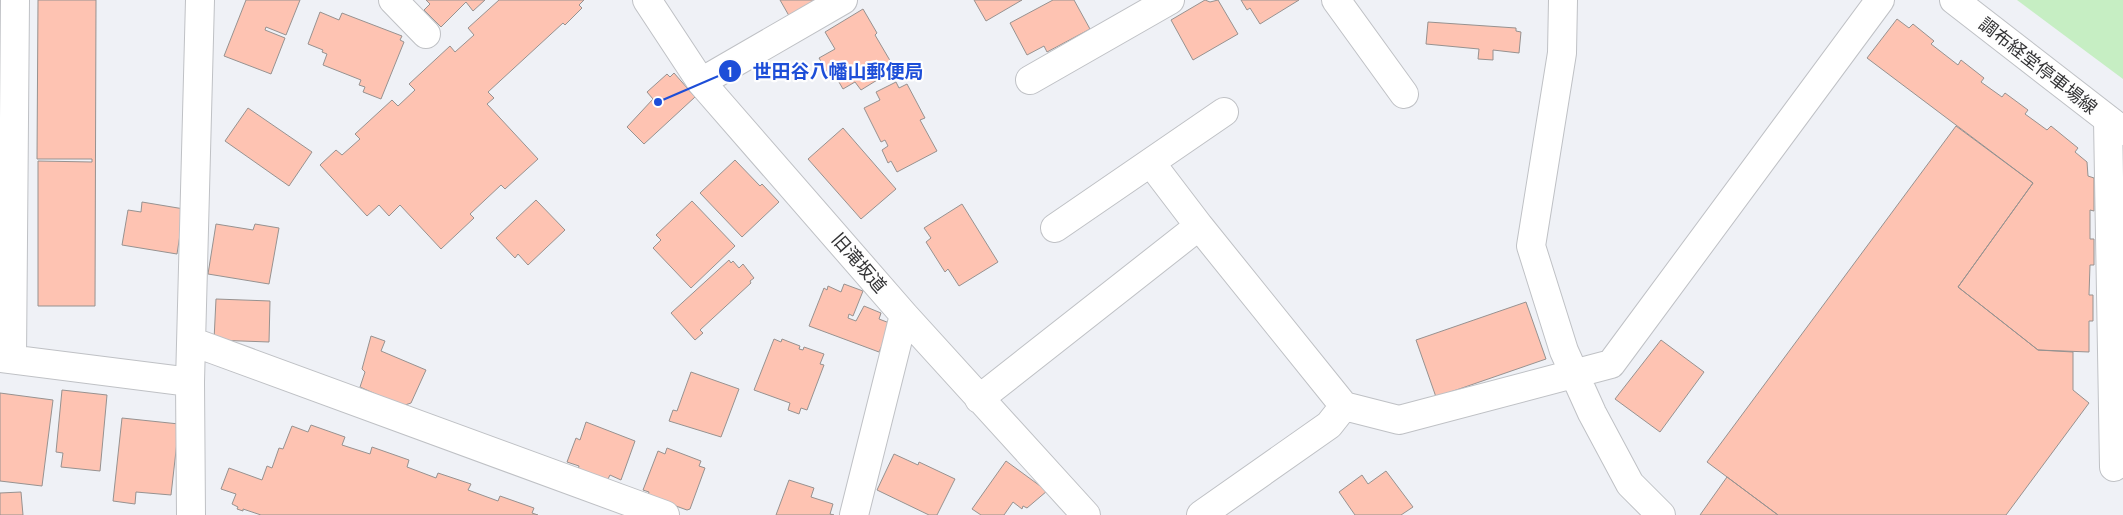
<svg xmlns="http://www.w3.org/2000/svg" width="2123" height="515" font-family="Karla,'Noto Sans JP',sans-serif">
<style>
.green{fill:#c6eec3}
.building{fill:#fec3b2;stroke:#979290}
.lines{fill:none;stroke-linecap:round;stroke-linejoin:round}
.minor-casing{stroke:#bfc1c5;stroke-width:30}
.major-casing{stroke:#bfc1c5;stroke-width:30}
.minor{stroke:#fff;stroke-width:28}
.major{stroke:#fff;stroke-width:28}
.labels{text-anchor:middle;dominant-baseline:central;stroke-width:4.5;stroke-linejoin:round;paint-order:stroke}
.street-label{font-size:18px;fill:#333335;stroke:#fefefe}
.leader{fill:none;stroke:#1d4ed8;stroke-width:2}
.callout-dot{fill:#1d4ed8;stroke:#fefefe;stroke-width:2}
.mark-label{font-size:15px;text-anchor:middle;font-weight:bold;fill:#fff}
.callout-label{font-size:19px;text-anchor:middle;font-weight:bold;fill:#1d4ed8;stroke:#fefefe;stroke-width:4.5;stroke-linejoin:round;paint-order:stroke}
</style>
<rect width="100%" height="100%" fill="#eff1f6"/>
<path class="green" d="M2017,0h106v79z"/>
<path class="building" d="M38,0h58l-1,306h-57v-145l54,1v-3h-55z
M246,0h54l-14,35 -20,-8 -1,3 20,8 -14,36 -47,-18z
M426,0h59l-12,11 -7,-9 -25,25 -17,-17 6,-6z
M499,0h85l-5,5 3,3 -17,17 -2,-2 -75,69 6,6 -7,6 51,55 -33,30 -4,-4 -31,29 4,4 -33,31 -41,-44 -11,11 -10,-11 -12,11 -47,-51 16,-15 6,5 18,-16 -5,-5 37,-34 6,6 17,-16 -6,-6 41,-38 5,6 19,-17 -6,-7z
M780,0h47l-35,21z
M974,0h48l-36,21z
M1053,0h21l16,29 -43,23 -3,-6 -17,9 -17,-32z
M1205,0l5,2 8,-2 20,34 -45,26 -22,-40z
M1241,0h58l-39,24 -10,-16 -3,2z
M863,9l14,24 -2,2 20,34 -34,21 -6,-8 -12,7 -7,-12 -4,3 -13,-22 16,-9 -10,-17z
M320,12l19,8 3,-7 60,23 -2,4 4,2 -23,57 -18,-7 2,-5 -6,-2 2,-5 -38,-15 4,-11 -5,-2 1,-2 -15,-6z
M1897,19l12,9 4,-4 21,17 -3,3 27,21 3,-5 23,18 -3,4 21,15 3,-4 23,17 -3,4 22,16 4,-4 27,22 -3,4 12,10 1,14 6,2v33l-4,-1v29h4v26h-4l-1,30h4v26h-4v31l-51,-2 -80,-63 75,-104 -166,-125z
M1428,22l88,6v3l5,1 -2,21 -26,-3v10l-15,-1 1,-10 -53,-5z
M674,73l21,24 -51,47 -17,-17 26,-28 -6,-7 20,-18 3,3z
M896,82l3,6 8,-4 18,34 -5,2 17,31 -40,21 -6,-11 -3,2 -6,-13 6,-4 -3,-6 -4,2 -17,-34 16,-8 -4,-8z
M248,108l64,44 -23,34 -64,-45z
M1956,126l77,57 -75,104 80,63 35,2v38l16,13 -83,112h-228l-71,-53z
M843,128l53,61 -35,30 -53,-60z
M735,160l25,26 2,-2 17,18 -37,35 -42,-44z
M536,200l29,30 -37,35 -10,-11 -3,4 -19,-20z
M692,201l43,45 -44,42 -38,-40 8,-8 -5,-5z
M142,202l42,7 -7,45 -55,-9 6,-35 13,2z
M962,204l36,58 -39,24 -11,-17 -3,3 -19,-30 5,-4 -7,-10z
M216,224l37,6 2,-6 24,4 -10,56 -61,-10z
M729,260l2,3 2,-2 6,7 4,-4 11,14 -4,3 1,2 -51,47 3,3 -8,7 -24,-27z
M844,284l19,7 -10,25 -4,-2 -1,4 8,3 8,-15 17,7 -2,6 13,5 -13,28 -70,-26 15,-38 3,2 1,-4 13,6z
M216,299l54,2 -1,41 -55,-2z
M1526,302l20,57 -110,38 -20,-57z
M371,336l14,5 -4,10 45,19 -15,33 -9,3 -42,-19 5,-15 -3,-3z
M774,339l7,3 1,-3 18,7 -1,3 4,1 1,-3 20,7 -4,10 4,1 -17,45 -6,-2 -2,6 -11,-4 2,-7 -36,-13z
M1661,340l43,32 -44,60 -45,-33z
M691,372l48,17 -18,48 -52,-16 4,-11 4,1z
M62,390l45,5 -7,76 -39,-4 2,-14 -7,-1z
M0,393l53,7 -11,86 -42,-5z
M122,418l57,6 -8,71 -35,-3 -1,12 -22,-3z
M586,422l49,19 -14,39 -11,-5 -3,6 -29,-11 1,-4 -12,-4 9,-24 4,2z
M311,425l34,12 -3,8 28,9 2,-7 37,13 -2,7 29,11 2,-5 33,11 -3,6 30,11 2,-5 34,12 -2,5 6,2h-277l-18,-6v2l-6,-2 1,-2 -6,-3 4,-10 -15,-5 8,-21 33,12 5,-14 5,2 7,-20 4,1 9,-23 16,6z
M667,448l34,13 -2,5 6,2 -15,41 -3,1 -39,-14 1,-4 -6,-2 15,-39 7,3z
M894,454l24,11 1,-3 36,17 -18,36h-8l-52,-25z
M1006,461l41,30 -20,17 -4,-2 -1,3 -9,-7 -9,13h-23l-9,-6z
M1386,471l27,36 -12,8h-46l-16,-23 23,-17 6,9z
M1727,477l51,38h-78z
M789,480l25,8 -3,9 22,7 -3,10 4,1h-58z
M21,492l2,23h-23v-22z"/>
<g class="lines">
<defs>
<path id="minor" d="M393,0l33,34
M647,0l54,82 203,233 182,200
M1336,0l68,94
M1563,0l-1,53 -31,193 33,105 28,62 38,71 31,31
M1030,80l140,-80
M701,82l142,-82
M2108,120l6,347
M1151,163l48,63
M1055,228l169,-116
M193,342l472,173
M0,358l190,24
M12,359l3,-359
M979,399l220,-173 145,180 55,14 212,-56 269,-364
M191,515l-1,-133 10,-382
M854,515l50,-200
M1201,515l128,-90 15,-19"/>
<path id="major" d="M1954,0l169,131"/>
</defs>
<use href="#minor" class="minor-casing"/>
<use href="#major" class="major-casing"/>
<use href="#minor" class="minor"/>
<use href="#major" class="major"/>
</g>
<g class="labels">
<g class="street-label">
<text transform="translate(2038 66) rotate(38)">調布経堂停車場線</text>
<text transform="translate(859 263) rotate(49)">旧滝坂道</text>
</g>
</g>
<path class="leader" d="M658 102L730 71"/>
<g class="callout-dot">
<circle cx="658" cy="102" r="5"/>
<circle cx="730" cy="71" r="12"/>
</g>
<g class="mark-label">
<text x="730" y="77">1</text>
</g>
<g class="callout-label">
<text x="838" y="78">世田谷八幡山郵便局</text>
</g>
</svg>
